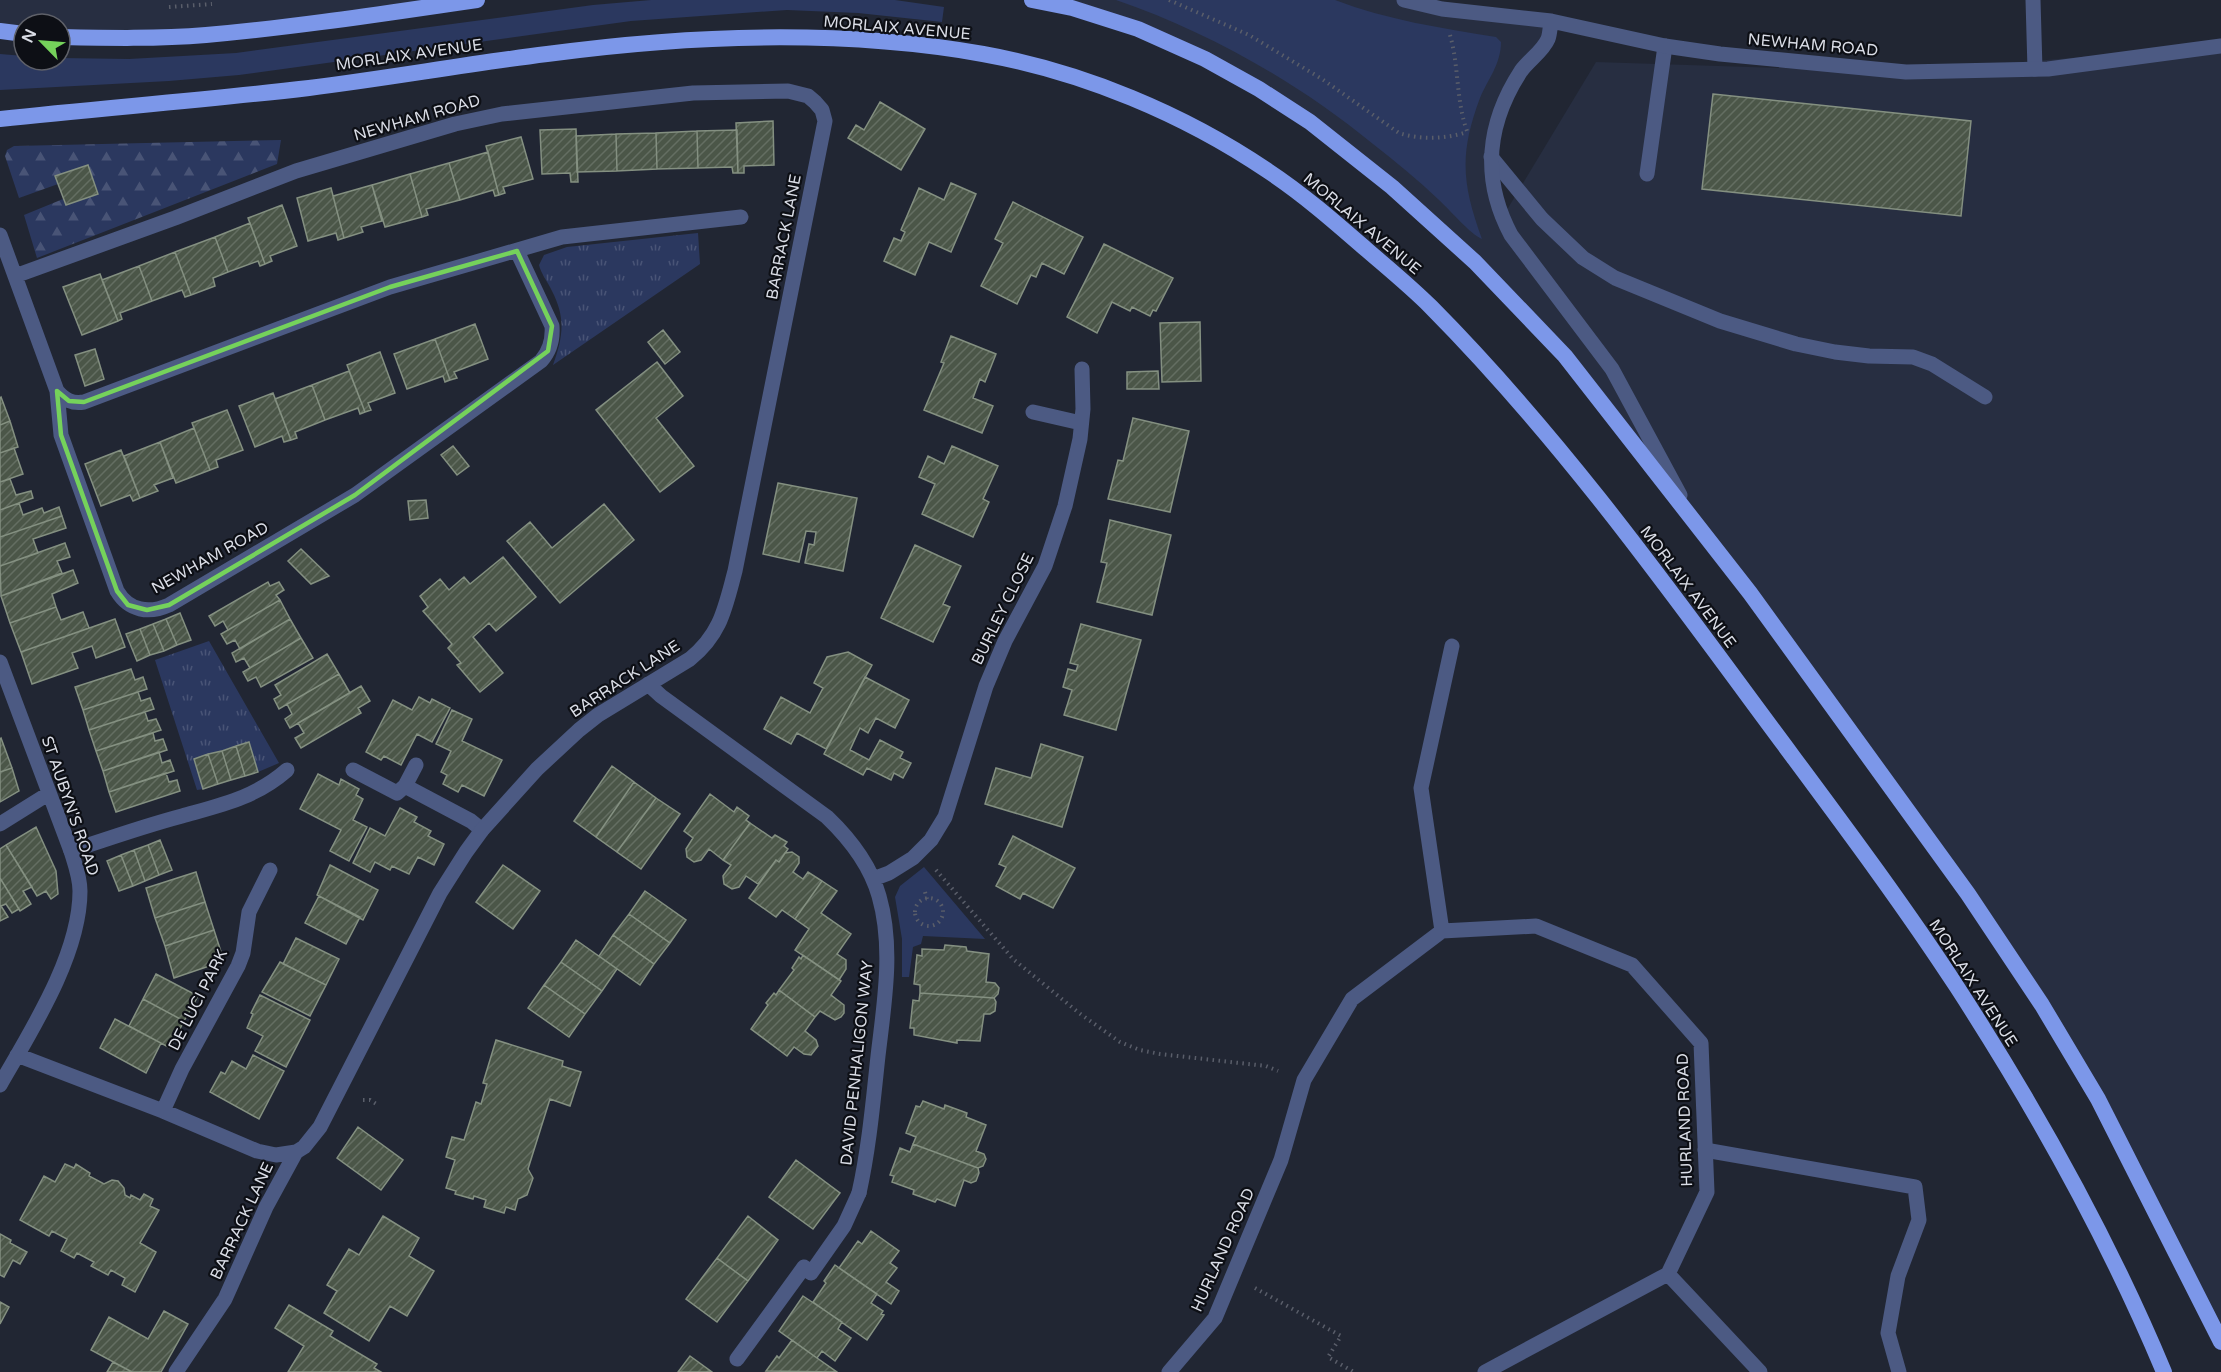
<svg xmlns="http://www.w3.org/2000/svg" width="2221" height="1372" font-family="'Varela Round',sans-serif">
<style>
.built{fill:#272e41}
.grass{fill:#2b385f}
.forest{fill:url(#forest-firs)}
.park{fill:url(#park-tufts)}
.building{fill:url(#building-hatch);stroke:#849081;stroke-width:1.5}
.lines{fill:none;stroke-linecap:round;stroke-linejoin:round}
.path{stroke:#5a5e6a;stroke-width:4;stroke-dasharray:1.5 4.5;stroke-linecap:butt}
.service{stroke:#4c5a83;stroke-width:15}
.minor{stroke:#4c5a83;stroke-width:15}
.tertiary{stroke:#4c5a83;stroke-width:15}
.trunk{stroke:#7c97e9;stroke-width:16}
.marked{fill:none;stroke:#75d25b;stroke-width:4.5;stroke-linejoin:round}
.labels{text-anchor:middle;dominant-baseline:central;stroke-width:4.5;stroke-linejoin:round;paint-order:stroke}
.street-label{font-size:16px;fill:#dadde6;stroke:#0d0f15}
</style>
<defs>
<pattern id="forest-firs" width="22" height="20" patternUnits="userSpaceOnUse" patternTransform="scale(1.5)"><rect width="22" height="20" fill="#2b385f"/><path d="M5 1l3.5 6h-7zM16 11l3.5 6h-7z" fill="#495476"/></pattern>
<pattern id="park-tufts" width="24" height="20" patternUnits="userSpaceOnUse" patternTransform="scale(1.5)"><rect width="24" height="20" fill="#2b385f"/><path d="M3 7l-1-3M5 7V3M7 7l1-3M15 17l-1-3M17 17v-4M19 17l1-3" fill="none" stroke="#495476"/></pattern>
<pattern id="building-hatch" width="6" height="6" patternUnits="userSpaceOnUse" patternTransform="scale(1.5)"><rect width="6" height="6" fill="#4b5648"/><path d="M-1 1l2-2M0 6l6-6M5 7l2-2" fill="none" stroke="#646e62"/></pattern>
</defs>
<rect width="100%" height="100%" fill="#212633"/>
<path class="built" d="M0,0h477l-130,19 -287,18v-13h-36v10l-24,-3z
M1032,0h372l147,21 -54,102 5,95 94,-156 310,10 315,-27v1297l-179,-337 -349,-486 -218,-257 -83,-75 -187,-128z"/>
<path class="grass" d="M651,0h244l49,7 -2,15 -84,-9 -71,-3 -156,11 -392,54 -70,6 -169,9v-36l24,2v4h36v-2l69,1 107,-6 357,-48z
M1116,0h219c52,20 106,28 161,37l5,5c0,22 -13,37 -21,56 -21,56 -18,86 2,141 -12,-5 -31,-28 -43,-39 -21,-20 -43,-38 -66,-56 -76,-62 -164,-112 -257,-144z
M924,867l61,72 -62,-3 -2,8 -8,3 -4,30h-7v-38l-7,-42 5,-11z"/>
<path class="forest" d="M281,140l-4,24 -240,94 -13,-43 39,-16 3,6 32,-12 -10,-28 -32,11 2,8 -39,14 -14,-42 2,-6 7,-4z"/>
<path class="park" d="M698,233l2,31 -147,101c10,-28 13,-47 -1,-74 -4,-9 -11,-17 -13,-26l5,-10 23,-8z
M209,641l70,122 -21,9 -9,-30 -54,17 8,30 -6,1 -42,-130z"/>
<path class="building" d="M1713,94l258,27 -10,95 -259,-27z
M880,102l45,27 -24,41 -53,-32 8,-13 8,5z
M773,121l1,44 -30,1v7h-6l-2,-50z
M576,129l2,53h-7l-1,-9 -28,1 -2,-44z
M737,130l1,43h-5l-1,-6 -34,1 -1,-37z
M697,131l1,37 -41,1 -1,-36z
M656,133l1,36 -40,2 -1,-37z
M616,134l1,37 -40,1 -1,-36z
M521,137l12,42 -30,8 2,6 -6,2 -13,-49z
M488,152l11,43 -4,1 -2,-6 -33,10 -11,-37z
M449,163l11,37 -34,9 2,6 -6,2 -12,-43z
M88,165l10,29 -32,11 -11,-29z
M410,174l12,43 -37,10 -13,-42z
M951,183l25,11 -25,58 -22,-10 -14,33 -31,-14 10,-23 7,3 4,-9 -4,-2 18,-42 25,12z
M372,185l10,36 -21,6 2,5 -19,6 -11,-42z
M331,188l13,50 -6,2 -2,-7 -28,8 -11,-43z
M1013,202l70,35 -19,37 -22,-11 -6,14 -5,-2 -14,29 -36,-18 22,-43 -8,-4z
M282,205l15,41 -27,10 2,5 -7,3 -17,-46z
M250,223l15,41 -5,2 -2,-5 -30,11 -13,-35z
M215,237l13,35 -15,6 2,8 -24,9 -16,-43z
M1104,244l69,34 -17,33 -3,-1 -3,6 -18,-9 -2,4 -18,-9 -15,31 -30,-16z
M175,252l16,43 -6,2 -3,-7 -30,11 -13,-35z
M139,266l13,35 -32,12 2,6 -4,2 -16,-41z
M100,274l18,47 -36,14 -19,-48z
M1200,322l1,59 -39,1 -2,-59z
M475,324l13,35 -34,13 3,6 -7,2 -15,-41z
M663,330l17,22 -15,12 -17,-22z
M951,336l45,18 -11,28 -5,-3 -7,19 20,8 -11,27 -58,-23 20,-47 -3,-1z
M435,339l15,41 -5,2 -2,-6 -36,13 -13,-35z
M95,349l9,30 -19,7 -10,-31z
M380,352l15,41 -27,10 3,7 -6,2 -18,-47z
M657,362l26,34 -27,22 38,48 -34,26 -64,-82z
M349,371l16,41 -5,2 -2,-6 -33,12 -13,-35z
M1158,371l1,18h-32v-17z
M312,385l13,35 -30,12 2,6 -6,2 -16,-41z
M273,393l18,47 -7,2 -2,-6 -27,11 -16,-41z
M1,397l9,24 -10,4v-27z
M227,410l16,40 -27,10 2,7 -8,3 -18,-47z
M1133,418l56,13 -19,81 -62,-13 10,-39 5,1z
M10,421l8,26 -18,6v-28z
M194,428l16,42 -34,13 -16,-41z
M160,442l13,36 -19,7 4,6 -18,7 -16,-42z
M453,446l16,20 -12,9 -16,-20z
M952,446l46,20 -15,33 6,3 -16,35 -51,-23 13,-30 -16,-7 9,-21 16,8z
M14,448l9,26 -23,8v-29z
M121,450l19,48 -7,3 -3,-6 -29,11 -16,-42z
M10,479l6,16 15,-4 2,7 -33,12v-28z
M778,483l79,15 -14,73 -38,-8 4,-19 5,1 2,-13 -10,-1 -7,31 -36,-8z
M426,500l2,18 -18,2 -2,-19z
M19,503l4,12 19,-7 2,5 15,-6 3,9 -62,21v-27z
M604,504l30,36 -74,63 -53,-62 23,-19 22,26z
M62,516l4,12 -33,11 5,14 -38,13v-29z
M1110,520l61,15 -19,80 -55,-13 10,-39 -6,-1z
M65,543l5,14 -13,4 5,12 -61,23 -1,-30z
M915,545l46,21 -18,38 7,3 -17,35 -52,-24z
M301,549l28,27 -18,8 -23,-23z
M503,557l33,40 -40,34 -7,-8 -16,14 30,36 -23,19 -23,-27 4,-2 -13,-15 4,-4 -29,-33 5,-4 -8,-11 20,-17 9,11 15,-13 6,7z
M73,570l5,13 -26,11 4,13 -46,16 -9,-27z
M268,582l2,4 9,-4 5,8 -8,5 4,5 -52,30 -5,-9 -8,5 -6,-10z
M280,600l10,19 -50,30 -5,-9 -8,4 -6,-10z
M56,607l5,13 22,-8 6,16 -68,24 -11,-29z
M180,613l11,27 -14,5 -11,-26z
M115,619l10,28 -29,11 -4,-12 -20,7 6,15 -46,16 -11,-32z
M166,619l11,26 -13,6 -11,-27z
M290,619l11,19 -51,30 -6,-10 -8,4 -4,-9z
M153,624l11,27 -14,4 -10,-26z
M1081,624l60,16 -25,90 -52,-15 8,-25 -9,-3 5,-18 8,2 2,-6 -8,-2z
M140,629l10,26 -13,6 -11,-27z
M301,638l12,20 -52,29 -5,-10 -8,4 -5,-9z
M848,652l24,13 -46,84 -29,-16 -6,11 -27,-15 17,-32 29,16 13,-25 -9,-5 13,-26z
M327,654l12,20 -60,35 -5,-10 7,-4 -6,-10z
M131,669l4,11 8,-3 4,12 -64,21 -8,-23z
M339,674l11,19 -60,35 -5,-9 7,-5 -5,-10z
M865,677l44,23 -14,28 -19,-10 -8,15 -8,-5 -10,22 19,10 11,-20 23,12 -3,6 11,5 -8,15 -9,-5 -3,7 -24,-12 -4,7 -39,-21z
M361,686l9,15 -12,7 3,5 -60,35 -6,-10 9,-5 -6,-10z
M138,692l3,9 9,-3 4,11 -65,21 -6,-20z
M419,697l11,6 2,-4 18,9 -18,34 -15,-8 -16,31 -17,-9 -3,4 -15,-8 27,-52 19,10z
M452,710l20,9 -10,22 40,19 -18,36 -22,-11 -4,7 -15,-8 4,-9 -6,-3 10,-21 -15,-7z
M145,712l3,9 8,-2 5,11 -65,21 -7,-21z
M153,733l2,8 8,-2 4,11 -64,21 -7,-20z
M1,738l11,30 -12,4v-33z
M249,742l9,30 -13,4 -9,-30z
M1041,744l42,13 -21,70 -77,-23 11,-36 35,10z
M236,746l9,30 -14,4 -9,-29z
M222,751l9,29 -13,4 -10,-30z
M159,752l3,11 8,-3 4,11 -65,21 -6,-21z
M208,754l10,30 -15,5 -9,-30z
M612,766l22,16 -38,55 -22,-16z
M12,768l7,23 -19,11v-30z
M166,773l3,9 8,-2 3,11 -64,21 -7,-20z
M318,774l21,11 2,-6 18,10 -3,6 7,4 -10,21 14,7 -18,34 -19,-10 11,-21 -41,-21z
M634,782l22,16 -39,54 -21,-15z
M710,794l24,18 3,-5 12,9 -3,4 4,3 -27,37 -14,-11 -8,11 -7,2 -7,-5 -1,-8 7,-11 -9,-7z
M656,798l24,16 -39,55 -24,-17z
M400,808l17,9 -3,5 17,9 -3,5 16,8 -10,21 -16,-8 -9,17 -17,-8 -2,4 -15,-8 -5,10 -17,-9 17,-35 15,8z
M750,823l22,15 3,-3 12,7 -3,4 4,3 -9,13 -3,-2 -18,24 -12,-8 -7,11 -7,2 -8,-5 -1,-8 8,-11 -8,-5z
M36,827l20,44 2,23 -7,5 -5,-8 -9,5 -31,-51z
M1013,836l62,32 -22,40 -30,-15 -3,6 -24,-13 10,-19 -7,-3z
M160,840l12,30 -13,5 -11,-30z
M6,845l26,42 -9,4 8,13 -11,7 -20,-33v-29z
M148,845l11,30 -14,6 -11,-31z
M134,850l11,31 -12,5 -12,-31z
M792,852l7,5v6l-6,9 10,7 5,-7 14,9 -27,38 -13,-9 -6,7 -27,-19 27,-38 3,2 6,-9z
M121,855l12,31 -14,5 -12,-30z
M330,865l48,25 -15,30 -46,-25z
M503,865l37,26 -27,38 -37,-27z
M196,872l9,30 -50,16 -9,-30z
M0,878l19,31 -7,4 -6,-9 -5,2 7,11 -8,4z
M822,881l15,10 -16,22 30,21 -14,20 9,6v9l-7,11 -44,-30 14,-21 -14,-10z
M645,891l41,29 -16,23 -41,-29z
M319,896l41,21 -14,27 -41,-21z
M205,902l9,28 -49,16 -10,-28z
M629,914l41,29 -16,21 -41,-29z
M214,930l10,31 -50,17 -9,-32z
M613,935l41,29 -14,21 -41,-29z
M296,938l43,21 -13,26 -43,-21z
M576,940l41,29 -15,22 -41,-29z
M945,945l21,2 1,4 22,3 -3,28 9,1 4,5 -1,6 -4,4 -74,-5v-8l-6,-1 3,-29 5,1v-7l22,1z
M803,955l38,26 -10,14 13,10v8l-3,4 -6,3 -15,-9 -5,6 -36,-27 15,-20 -2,-2 7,-11 2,2z
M280,962l46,23 -16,31 -48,-24z
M561,962l41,29 -17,23 -41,-29z
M156,974l42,22 -14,25 -41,-22z
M544,985l41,29 -16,23 -41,-29z
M779,990l36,27 -10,14 11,9 2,6 -7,9 -7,-1 -10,-7 -7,9 -36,-27 17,-24 -2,-2 8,-10 2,2z
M920,993l74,5 2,4 -1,9 -5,3h-6l-4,27 -23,-1v3l-43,-8v-7h-4l3,-28 6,1z
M260,995l50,25 -24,47 -31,-16 8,-15 -16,-8 6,-14 -2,-1z
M143,999l41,22 -14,27 -41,-22z
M115,1019l46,24 -15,30 -46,-25z
M496,1040l67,21 -1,5 19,6 -11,34 -20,-7 -22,70 5,9 -6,17 -9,4 -3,11 -9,-3 -2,6 -20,-6 2,-7 -12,-4 -1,3 -18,-5 1,-3 -10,-3 9,-28 -9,-3 6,-20 12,3 12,-38 5,2 6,-20 -4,-1z
M253,1055l31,16 -25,48 -49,-27 11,-20 4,2 7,-13 14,8z
M923,1101l21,8 1,-4 22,8 -1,4 20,8 -10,26 8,3 2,5 -3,7 -5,2 -65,-24 3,-7 -10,-4 10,-27 4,1z
M358,1127l45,33 -22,30 -44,-32z
M913,1144l65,24 1,5 -3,8 -5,2 -7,-3 -9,26 -18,-7 -2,3 -22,-8 1,-4 -22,-8 2,-6 -4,-1 10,-27 10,4z
M796,1160l44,33 -27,36 -44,-32z
M65,1164l9,4 2,-4 14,9 -1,3 15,8 8,-4 6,1 6,7 1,7 5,3 1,-3 9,5 4,-6 9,5 -3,7 9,4 -19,33 16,9 -21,40 -13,-7 3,-7 -14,-8 -3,5 -17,-9 3,-4 -17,-9 -3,5 -13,-7 6,-12 -15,-8 -3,5 -29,-16 24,-44 11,6z
M383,1216l36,22 -10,18 25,15 -27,45 -17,-10 -21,35 -45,-28 13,-22 -10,-6 22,-36 10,6z
M748,1216l30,24 -30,41 -31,-23z
M871,1231l28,20 -9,12 7,5 -11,14 13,9 -8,13 -52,-36 19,-27 4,3z
M0,1234l11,6 -1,3 17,9 -7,12 -7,-4 -9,17 -4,-2z
M717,1258l31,23 -31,41 -31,-23z
M835,1265l42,29 -6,9 12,8 -2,3 3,1 -17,25 -54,-38 13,-19 -2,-2z
M803,1296l39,26 -4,7 13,9 -16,23 -13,-10 -5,7 -38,-27z
M0,1302l9,5 -9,17z
M289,1305l44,26 -3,5 47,28 -3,4 7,4h-93l16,-26 -29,-18z
M164,1311l24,13 -27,48h-29l-41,-22 18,-33 39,22z
M792,1340l25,18 20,14 -71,-1 11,-15 2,2z
M690,1356l22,16h-34z
M113,1362l19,10h-25z"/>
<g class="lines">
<path class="path" d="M1169,0l80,35 73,44 77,54c21,7 47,6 68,-1
M169,7l43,-3
M1450,35c9,31 6,66 17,96
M936,870l77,89 66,54 41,29 20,8 20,4 106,12 12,5
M925,892l2,7
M915 912a14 14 0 1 1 28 0a14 14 0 1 1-28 0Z
M363,1100h7l8,5
M1255,1288l86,48 -13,21 26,15"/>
<path class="service" d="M2033,0l2,69
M1491,157l51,62 41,39 32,20 105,43 76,23 39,8 34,4 44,1 19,7 53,33
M1647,174l18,-128
M353,770l44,23 8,-7 11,-21
M405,786l66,35 11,9
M71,851c36,-12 73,-25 111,-35 39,-11 73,-18 105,-46
M1705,1150l210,37 4,33 -21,56 -10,57 11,39
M737,1359l67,-92 7,6 33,-47 15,-33"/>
<path class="minor" d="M0,235l15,41 160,-58 121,-47 159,-47 47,-10 191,-21 95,-2 20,5 7,6 7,8 3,11 -90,450c-10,37 -14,63 -45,88l-92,56 -19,15 -42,39 -55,61 -16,22 -26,41 -120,234 -16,20 -8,5 -30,55 -41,92 -49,73
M15,276l42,115c8,9 15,13 27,11l306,-115 172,-50 179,-20
M57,391l4,44 56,156c12,20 32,23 52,14l186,-110 186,-134c9,-10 12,-22 11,-35l-35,-75
M1033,412l48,11
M0,662l71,189c4,13 9,26 9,40 0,64 -49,140 -80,194
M648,684l13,12 166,121c23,22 43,47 52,79 15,52 5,108 -1,160 -5,46 -9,92 -19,137
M0,824l48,-30
M873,879l16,-6 24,-15 18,-18 14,-23 41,-131 19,-45 40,-75 20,-60 15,-67 3,-30 -1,-40
M1442,931l-21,-143 31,-142
M17,1055l146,56 94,40 19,4 20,-3
M163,1111l19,-42 56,-103 5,-13 6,-41 21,-42
M1668,1274l92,98
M1169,1372l46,-54 66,-158 23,-80 48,-81 90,-68 94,-5 96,39 69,78 6,149 -39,82 -183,98"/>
<path class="tertiary" d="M1404,0l38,9 109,12 114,25 55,8 186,18 142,-3 173,-23
M1551,21c-1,6 -1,13 -3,18 -5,12 -19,21 -27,32 -34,52 -40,108 -10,164l101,134 68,126"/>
<path class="trunk" d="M1032,0l40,8 66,21 67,30 54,30 51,33 82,65 83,75 90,94 185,237 218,301 74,111 56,94 123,243
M0,31l24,3
M60,37c49,1 97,2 146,-2 91,-8 181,-22 271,-35
M0,119c103,-11 206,-19 309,-31 79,-10 158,-24 238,-34 141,-19 295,-25 436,0 100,18 201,60 285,117 35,23 68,52 99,79 22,19 44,37 64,57 119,120 220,257 320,393 70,95 142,189 206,287 79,122 151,251 207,385"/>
</g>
<path class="marked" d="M517,251l35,75 -4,25 -193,144 -186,110 -22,5 -19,-5 -11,-14 -56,-156 -4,-44 12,10 15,1 306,-115z"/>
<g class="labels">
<g class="street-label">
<text transform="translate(897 28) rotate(5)">MORLAIX AVENUE</text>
<text transform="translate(1813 45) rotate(5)">NEWHAM ROAD</text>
<text transform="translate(409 55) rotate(-8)">MORLAIX AVENUE</text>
<text transform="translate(417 118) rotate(-16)">NEWHAM ROAD</text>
<text transform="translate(1362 224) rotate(40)">MORLAIX AVENUE</text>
<text transform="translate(784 237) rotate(-79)">BARRACK LANE</text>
<text transform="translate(210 558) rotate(-29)">NEWHAM ROAD</text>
<text transform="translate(1688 587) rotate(53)">MORLAIX AVENUE</text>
<text transform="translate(1003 609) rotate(-64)">BURLEY CLOSE</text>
<text transform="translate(625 679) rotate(-33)">BARRACK LANE</text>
<text transform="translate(70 806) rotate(71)">ST AUBYN'S ROAD</text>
<text transform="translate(1973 983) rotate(57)">MORLAIX AVENUE</text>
<text transform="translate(198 1000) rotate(-63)">DE LUCI PARK</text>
<text transform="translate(857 1063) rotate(-84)">DAVID PENHALIGON WAY</text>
<text transform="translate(1685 1120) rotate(-92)">HURLAND ROAD</text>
<text transform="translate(242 1221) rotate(-65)">BARRACK LANE</text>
<text transform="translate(1223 1250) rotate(-66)">HURLAND ROAD</text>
</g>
</g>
<g transform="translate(42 42) rotate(295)"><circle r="28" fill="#0d0f15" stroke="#5f6169" stroke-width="1.5"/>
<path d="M0-4.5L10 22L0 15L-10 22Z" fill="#75d25b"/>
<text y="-9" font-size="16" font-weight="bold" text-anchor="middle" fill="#dadde6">N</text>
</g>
</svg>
